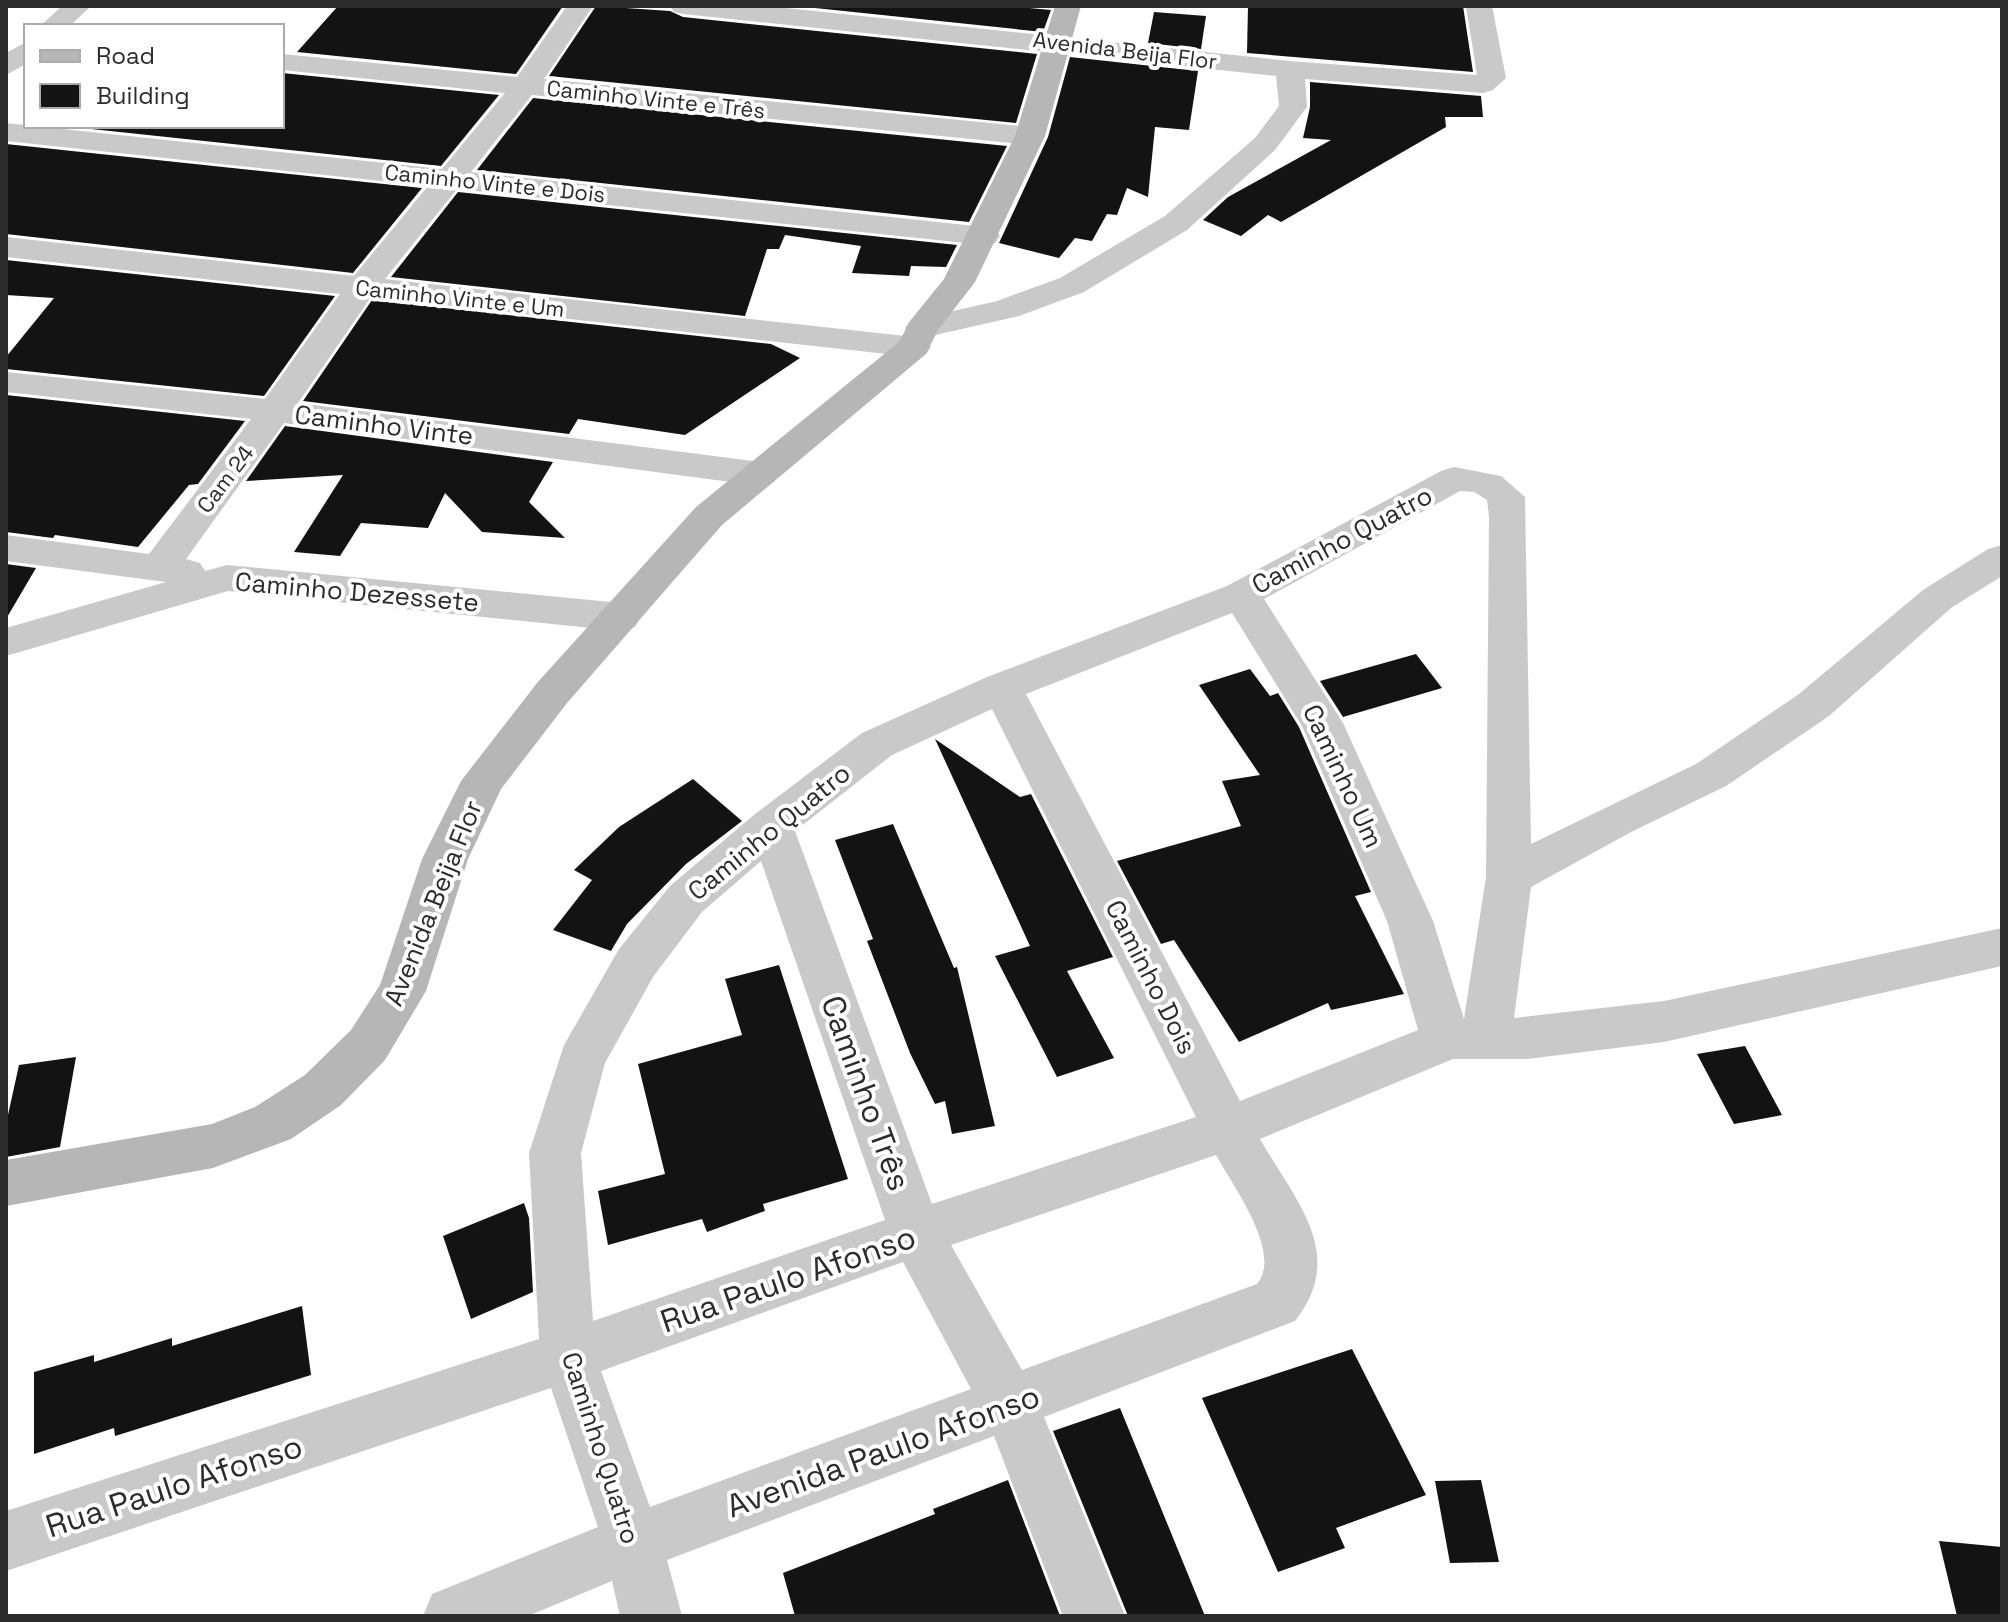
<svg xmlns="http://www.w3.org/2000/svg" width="2008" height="1622" font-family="'Space Grotesk',sans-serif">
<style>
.building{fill:#131313}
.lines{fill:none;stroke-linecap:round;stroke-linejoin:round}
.street{fill:#c9c9c9;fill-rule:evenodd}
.secondary{fill:#b6b6b6;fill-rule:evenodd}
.labels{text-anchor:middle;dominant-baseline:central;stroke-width:8;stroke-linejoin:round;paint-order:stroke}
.far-street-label{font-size:22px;fill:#2c2c2c;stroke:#fff}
.street-label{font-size:26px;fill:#2c2c2c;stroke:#fff}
.near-street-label{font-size:32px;fill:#2c2c2c;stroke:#fff}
</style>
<rect width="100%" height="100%" fill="#fff"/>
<path class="building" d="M338,6h225l-47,68 -219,-22z
M596,6l74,5 13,6 354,37 -21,69 -467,-47z
M796,6h212l43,4 -8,22z
M1248,6h215l10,66 -226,-19z
M1154,12l52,4 -5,33 -53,-6z
M1070,57l128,14 -9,59 -34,-3 -7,70 -21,-9 -10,27 -10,-1 -15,27 -17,-3 -16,20 -60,-15 49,-106z
M282,73l217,22 -58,71 -378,-40h219z
M1310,82l171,14 2,21h-38l1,10 -165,95 -13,-7 -27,21 -38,-16 25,-23 103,-57 -28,-2 7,-31z
M533,98l474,48 -38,76 -492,-52z
M6,144l416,44 -69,85 -347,-39z
M458,192l499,53 -11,22 -35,-1 -2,10 -57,-3 9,-27 -76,-11 -6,14h-12l-22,67 -354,-39z
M6,260l329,36 -71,100 -258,-27v-12l48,-59 -48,-3z
M372,300l399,44 29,14 -115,77 -107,-16 -9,15 -266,-33z
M6,395l239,26 -47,63 -9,1 -51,62 -83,-12 -2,3 -47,-6z
M285,426l268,36 -24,40 36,36 -83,-6 -37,-39 -17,35 -67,-5 -21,33 -46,-4 49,-77 -97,6z
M6,564l30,4 -30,51z
M1416,654l26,34 -99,29 -23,-36z
M1250,669l20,27 8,-3 21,34 72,165 -16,4 49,98 -73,16 -3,-7 -89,39 -65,-102 -13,4 -44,-83 124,-35 -19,-45 38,-6 -61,-90z
M935,739l85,58 11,-3 82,163 -46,14 47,87 -57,19 -62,-121 35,-10z
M693,779l49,42 -56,43 -59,60 -16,27 -58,-21 39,-50 -18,-10 45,-43z
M893,824l61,144 3,-1 38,159 -43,8 -7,-33 -10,3 -25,-51 -43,-112 6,-2 -38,-99z
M779,965l69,214 -85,25 2,7 -58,21 -5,-13 -94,26 -10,-54 67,-17 -27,-110 104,-29 -17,-56z
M1745,1046l37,69 -48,9 -37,-70z
M76,1057l-16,90 -54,10v-33l13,-59z
M524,1203l5,15 4,74 -62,27 -28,-83z
M302,1306l9,69 -196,61 -1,-8 -80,26v-82l60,-17v7l78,-24v8z
M1352,1349l74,146 -90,33 9,20 -67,24 -76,-174z
M1120,1408l85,208h-77l-75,-185z
M1008,1480l52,136h-265l-12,-43 152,-59 -2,-5z
M1481,1480l18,82 -49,1 -15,-82z
M1939,1541l63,6v69h-45z"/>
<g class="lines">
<path class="street" d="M62,6h29l-21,20h-30z
M567,6h26l-49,73 486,48 10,3 5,6 -5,6 -10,3 -498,-50 -61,77 513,55 11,2 5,7 -5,7 -11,2 -527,-56 -72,90 529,58 12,3 5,7 -5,7 -12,3 -543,-60 -73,106 463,59 13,4 5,8 -5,8 -13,4 -477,-63 -98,136 14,4 5,8 22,-6 394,38 14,4 6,10 -6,10 -14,4 -393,-40 -222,65v-28l160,-46 -160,-21v-26l143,19 102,-135 -245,-27v-20l259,27 75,-105 -334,-37v-20l348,39 74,-90 -422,-45v-18l436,46 63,-76 -223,-23v-16l235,23z
M670,6h97l523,55 187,14 -11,-69h26l14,72 -13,12 -10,3 -178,-14 2,28 -32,43 -88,80 -103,62 -65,24 -97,22 -12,-3 -5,-7 5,-7 87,-20 63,-23 105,-62 90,-78 24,-32 -3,-30 -593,-62 -9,-2z
M26,42v22l-20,11v-22z
M1454,467l47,9 24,21 6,347 165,-80 103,-70 124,-104 65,-41 14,-4v31l-51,32 -122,108 -103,70 -93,45 -102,56 -17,131 150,-17 338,-73v38l-338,76 -137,17h-74l-193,80c35,61 88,115 35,182l-251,96 81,199h-62l-69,-180 -327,124 15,56h-62l-8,-35 -84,35h-105l9,-22 166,-67 -47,-139 -545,183v-60l533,-172 -10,-186 35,-108 55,-96 51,-63 85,-72 107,-81 125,-56 240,-91 214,-115zM1460,491l14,1 13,8 2,17 -3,360 -22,142 -31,-98 -90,-198 -79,-124zM1232,613l70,113 85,195 31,109 -178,71 -214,-407zM992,709l204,408 -264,87 -137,-373 97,-76zM761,861l124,359 -292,101 -12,-168 24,-90 48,-86 49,-65zM1216,1155c17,31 67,98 41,129l-235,86 -71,-125zM903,1262l68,127 -321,118 -49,-136z"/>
<path class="secondary" d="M1055,6h26l-36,130 -70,146 -37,48 -12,24 -204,171 -155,178 -66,86 -33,70 -42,132 -41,69 -44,45 -50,34 -78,29 -207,38v-46l206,-36 43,-17 50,-32 46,-45 29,-45 42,-126 39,-78 76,-98 159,-176 203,-165 11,-21 34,-42 71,-143z"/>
</g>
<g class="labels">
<g class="far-street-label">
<text transform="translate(1125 50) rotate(7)">Avenida Beija Flor</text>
<text transform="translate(656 99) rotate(6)">Caminho Vinte e Três</text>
<text transform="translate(495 183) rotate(6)">Caminho Vinte e Dois</text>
<text transform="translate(460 298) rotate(6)">Caminho Vinte e Um</text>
<text transform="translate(225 479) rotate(-53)">Cam 24</text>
</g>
<g class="street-label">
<text transform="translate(384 425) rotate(7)">Caminho Vinte</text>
<text transform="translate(1342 540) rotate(-28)">Caminho Quatro</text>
<text transform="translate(357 592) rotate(5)">Caminho Dezessete</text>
<text transform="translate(1343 776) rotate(65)">Caminho Um</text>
<text transform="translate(769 832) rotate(-39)">Caminho Quatro</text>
<text transform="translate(433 903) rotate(-68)">Avenida Beija Flor</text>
<text transform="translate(1151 977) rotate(63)">Caminho Dois</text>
<text transform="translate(601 1448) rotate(72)">Caminho Quatro</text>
</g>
<g class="near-street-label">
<text transform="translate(866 1093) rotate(70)">Caminho Três</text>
<text transform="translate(788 1279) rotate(-19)">Rua Paulo Afonso</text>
<text transform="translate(883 1451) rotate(-20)">Avenida Paulo Afonso</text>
<text transform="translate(174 1486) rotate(-18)">Rua Paulo Afonso</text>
</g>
</g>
<rect width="2008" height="1622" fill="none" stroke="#2c2c2c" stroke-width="16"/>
<rect x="24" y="24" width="260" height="104" fill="#ffffff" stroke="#ababab" stroke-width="2"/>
<rect x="40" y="50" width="40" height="12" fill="#b6b6b6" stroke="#ababab" stroke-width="2"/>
<text x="96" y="64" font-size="24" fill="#2c2c2c">Road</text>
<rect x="40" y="84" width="40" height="24" fill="#131313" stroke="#ababab" stroke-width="2"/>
<text x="96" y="104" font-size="24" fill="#2c2c2c">Building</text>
</svg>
